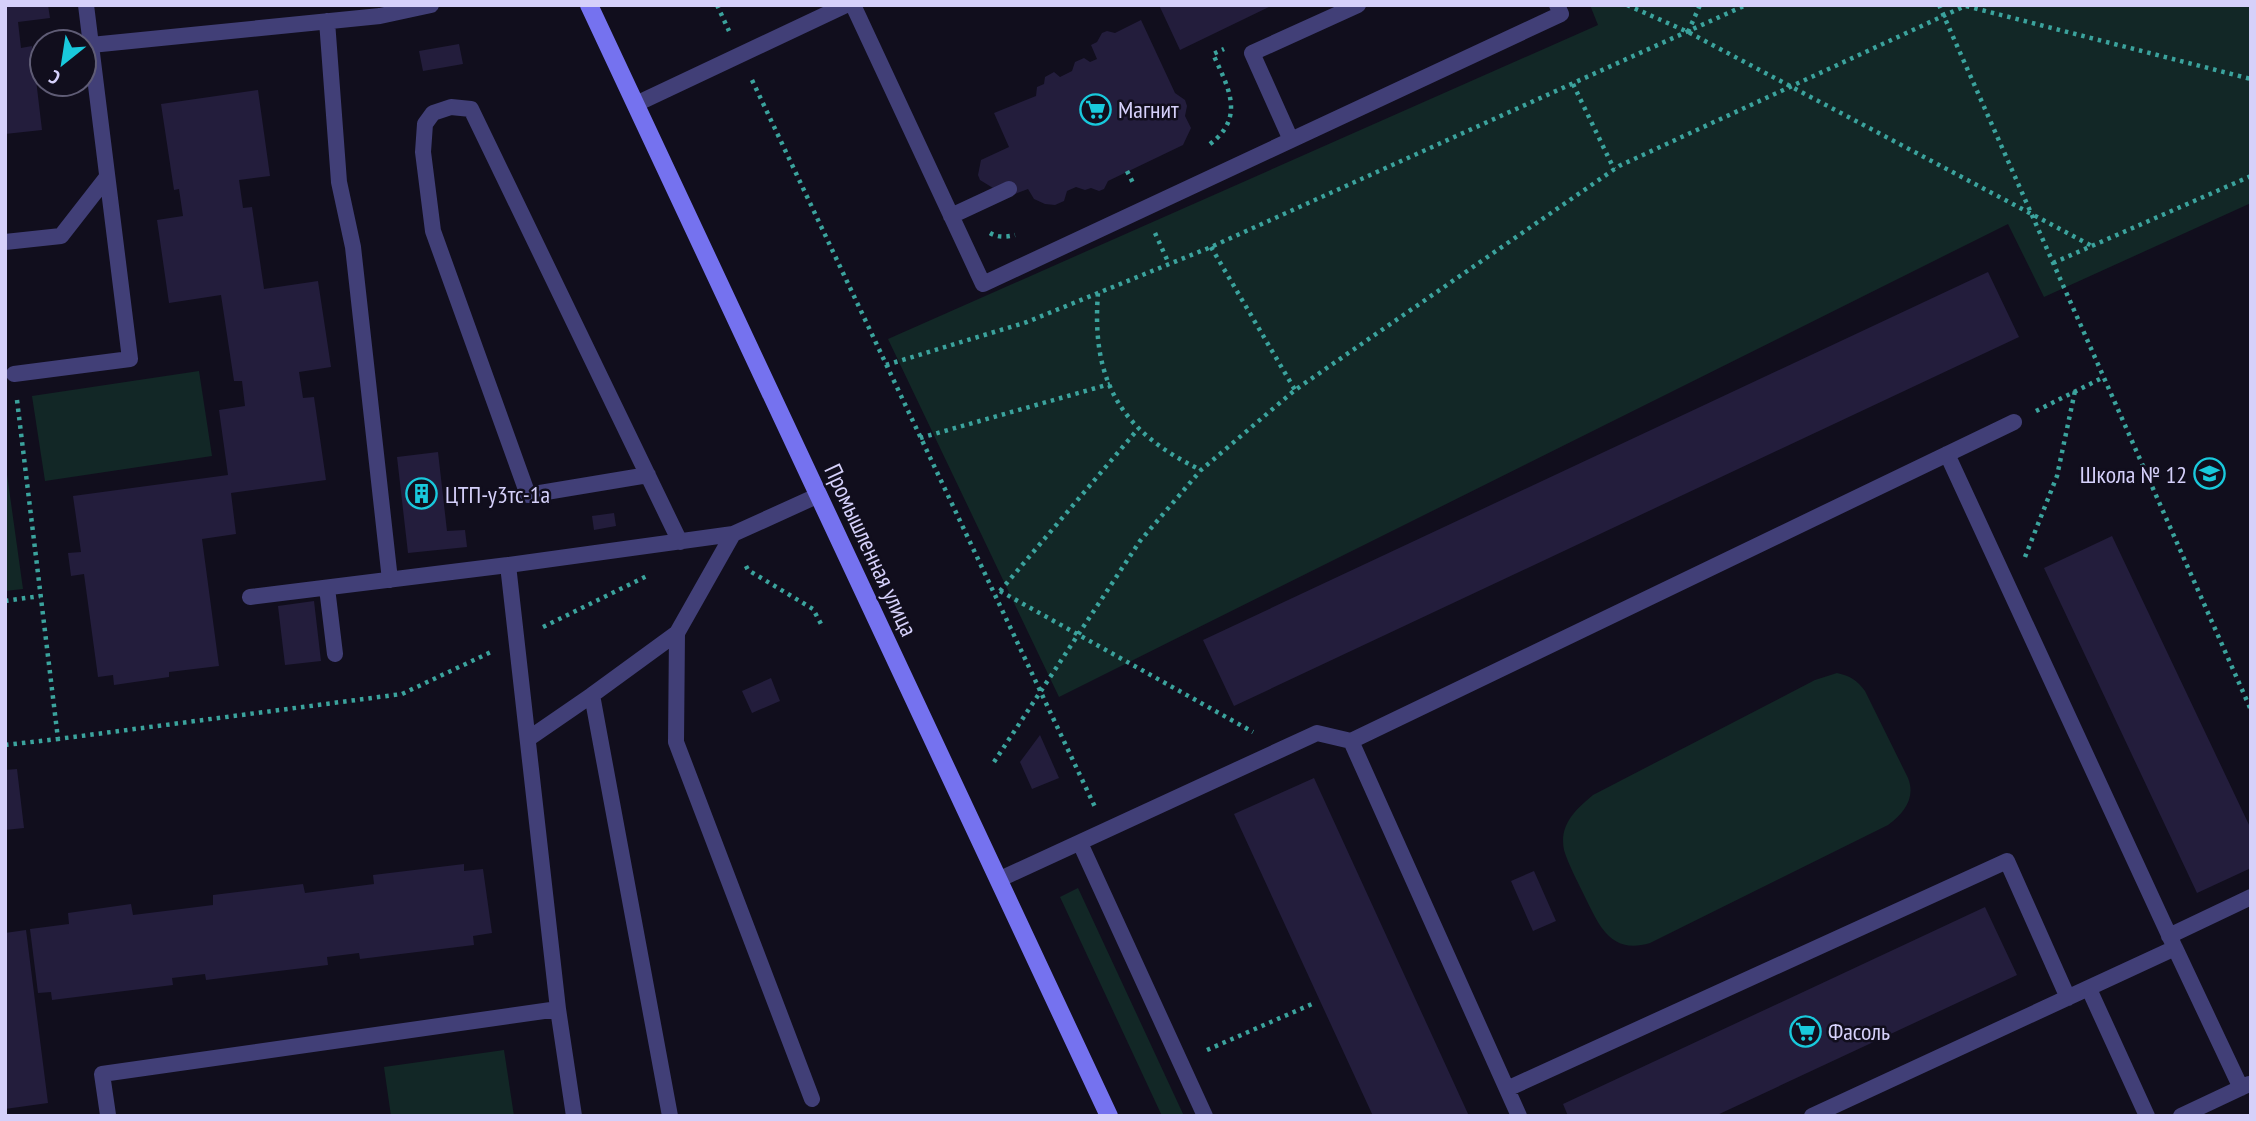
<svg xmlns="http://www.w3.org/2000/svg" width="2256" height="1121" font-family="'PT Sans Narrow',sans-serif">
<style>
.green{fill:#122726}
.building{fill:#231d3c}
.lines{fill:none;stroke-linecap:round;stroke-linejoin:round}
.path{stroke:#3ba39d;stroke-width:4.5;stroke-dasharray:3.5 5;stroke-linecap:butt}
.lane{stroke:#413f77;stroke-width:16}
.secondary{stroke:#7572ef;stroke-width:18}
.labels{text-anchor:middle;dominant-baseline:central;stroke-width:5;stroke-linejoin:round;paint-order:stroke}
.poi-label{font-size:24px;fill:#d5d0fa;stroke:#110e1d;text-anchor:start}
.street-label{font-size:24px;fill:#d5d0fa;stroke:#110e1d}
</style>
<rect width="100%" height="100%" fill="#110e1d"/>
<path class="green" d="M1590,5h661v198l-207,94 -36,-73 -949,473 -171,-358 710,-314z
M199,371l13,85 -167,25 -13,-85z
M5,460l18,129 -18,2z
M1837,673c13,3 20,7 28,18l43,87c8,20 -4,35 -20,47l-238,118c-40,12 -51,-18 -66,-48 -7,-15 -15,-29 -20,-45 -5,-25 11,-40 29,-55l222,-115z
M1078,888l106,228h-22l-102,-219z
M504,1050l10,66h-123l-7,-49z"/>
<path class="building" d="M5,5h43l2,13 -32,4 3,26 11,-2 10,84 -37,4z
M1159,5h114l-93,45z
M1141,20l34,73 10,7 2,6 -2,10 6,12 -8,17 -75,36 -4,8 -5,2 -8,-3 -6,2 -9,-3 -9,4 -3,10 -9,4 -10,-1 -11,-5 -6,-10 -13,5 -6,-13 -16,7 -13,-8 -2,-5 3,-15 28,-13 -15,-34 42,-17 1,-9 7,-3 1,-7 9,-5 6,5 12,-6 3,-9 9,-4 6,4 7,-3 -6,-14 6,-3 5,-9 5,-2 8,2z
M459,44l4,20 -40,7 -4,-20z
M258,90l12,86 -31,4 4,28 9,-1 12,82 54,-8 13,86 -32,5 4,26 11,-1 12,83 -95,13 5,41 -34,5 17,127 -50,6v5l-55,8 -1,-10 -15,2 -14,-103 -13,2 -3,-23 13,-1 -8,-56 155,-21 -9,-65 26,-4 -3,-25h-8l-13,-86 -52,8 -12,-83 26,-4 -4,-27 -5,1 -13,-86z
M1988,272l31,65 -785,369 -31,-66z
M438,452l9,79 18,-1 2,17 -59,6 -11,-96z
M614,513l2,13 -22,4 -2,-14z
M2112,536l139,293v39l-54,25 -153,-325z
M314,601l7,60 -36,4 -7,-59z
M771,678l9,23 -28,12 -10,-22z
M1040,735l19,43 -27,11 -12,-27z
M17,769l7,59 -19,2v-60z
M1314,778l155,338h-96l-139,-302z
M464,864v7l19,-2 9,64 -19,3 1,9 -114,14 -1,-6 -32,4 1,8 -122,15 -1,-6 -33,4 1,7 -121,15 -1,-8 -13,1 -8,-64 39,-5 -1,-11 63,-9 2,11 80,-10v-10l90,-11 2,9 69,-9 -1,-9z
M1534,871l22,50 -23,10 -22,-50z
M1985,907l32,68 -302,141h-147l-5,-12z
M26,930l22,173 -43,6v-176z"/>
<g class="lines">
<path class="path" d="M717,5l12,26
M1627,5l61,27 404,214
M1939,5l312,705
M1966,6l285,73
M1688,32l12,-27
M752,80l343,727
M1573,84l41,85
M1210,144c36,-27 18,-57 3,-90l11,-5
M1127,171l6,12
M990,233c8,5 17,4 25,2
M1155,233l14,31
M1211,247l84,143
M2053,263l198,-87
M1098,293c-7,88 23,139 103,177
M886,365l141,-43 184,-75 535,-242
M17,400l41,339 344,-45 89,-42
M2036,411l68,-34
M920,438l190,-54
M2025,557l32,-81 18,-85
M746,566l2,4 65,39 8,15
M1000,591l253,141
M1000,591l138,-162
M5,601l35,-5
M543,627l106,-52
M5,745l53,-6
M994,762l146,-221 61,-71 94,-80 324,-224 348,-161
M1207,1050l105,-46"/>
<path class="lane" d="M853,5l130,279 578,-270 -4,-9
M327,21l12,161 14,65 37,333
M91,45l289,-29 51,-11
M636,104l210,-99
M1291,140l-39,-87 106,-48
M951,216l58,-27
M5,242l56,-6 46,-59
M14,374l116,-15 -44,-354
M648,475l-120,20 -95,-264 -10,-79 2,-28 8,-11 18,-6 20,2 209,433
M733,534l-56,99 -1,109 136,357
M327,588l8,66
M250,597l258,-32
M528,739l64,-44
M1351,741l168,375
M1080,843l125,273
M998,880l319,-147 34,8 663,-319
M2169,936l82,-39
M2175,948l66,140
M2089,989l58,127
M1507,1089l500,-228 61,137
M108,1115l-6,-41 456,-65
M574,1116l-16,-107 -50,-444 225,-31 86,-39
M670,1116l-78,-421 85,-62
M1812,1116l363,-168 -228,-494
M2181,1116l68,-32"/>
<path class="secondary" d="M589,5l520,1111"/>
</g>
<defs>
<symbol id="supermarket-ring" viewBox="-11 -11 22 22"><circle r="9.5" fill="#110e1d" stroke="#19c9dc" stroke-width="1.5"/><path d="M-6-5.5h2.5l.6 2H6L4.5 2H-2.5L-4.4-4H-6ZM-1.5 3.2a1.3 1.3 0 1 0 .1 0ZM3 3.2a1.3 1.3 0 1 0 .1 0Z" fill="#19c9dc"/></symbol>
<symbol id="school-ring" viewBox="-11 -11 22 22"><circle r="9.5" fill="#110e1d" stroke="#19c9dc" stroke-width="1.5"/><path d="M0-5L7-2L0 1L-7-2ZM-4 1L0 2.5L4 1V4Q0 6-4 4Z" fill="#19c9dc"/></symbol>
<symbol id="building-ring" viewBox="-11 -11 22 22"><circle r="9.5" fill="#110e1d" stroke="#19c9dc" stroke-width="1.5"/><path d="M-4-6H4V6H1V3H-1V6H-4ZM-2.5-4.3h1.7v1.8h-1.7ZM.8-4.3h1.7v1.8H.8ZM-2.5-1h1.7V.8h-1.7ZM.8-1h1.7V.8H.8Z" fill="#19c9dc"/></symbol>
</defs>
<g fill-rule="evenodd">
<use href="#supermarket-ring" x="1078" y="92" width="35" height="35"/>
<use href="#school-ring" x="2192" y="456" width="35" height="35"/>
<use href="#building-ring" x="404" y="476" width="35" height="35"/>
<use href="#supermarket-ring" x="1788" y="1014" width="35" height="35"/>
</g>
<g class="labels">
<g class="poi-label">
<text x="1118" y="109">Магнит</text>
<text x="2187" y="474" text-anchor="end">Школа № 12</text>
<text x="445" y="494">ЦТП-у3тс-1а</text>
<text x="1828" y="1031">Фасоль</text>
</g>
<g class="street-label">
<text transform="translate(871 550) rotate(65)">Промышленная улица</text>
</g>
</g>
<rect width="2256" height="1121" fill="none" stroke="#d5d0fa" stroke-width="14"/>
<g transform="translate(63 63) rotate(210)"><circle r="33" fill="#110e1d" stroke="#5f5c75" stroke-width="2"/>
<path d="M0-5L12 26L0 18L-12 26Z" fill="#19c9dc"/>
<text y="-10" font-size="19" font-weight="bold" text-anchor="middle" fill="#d5d0fa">С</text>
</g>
</svg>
